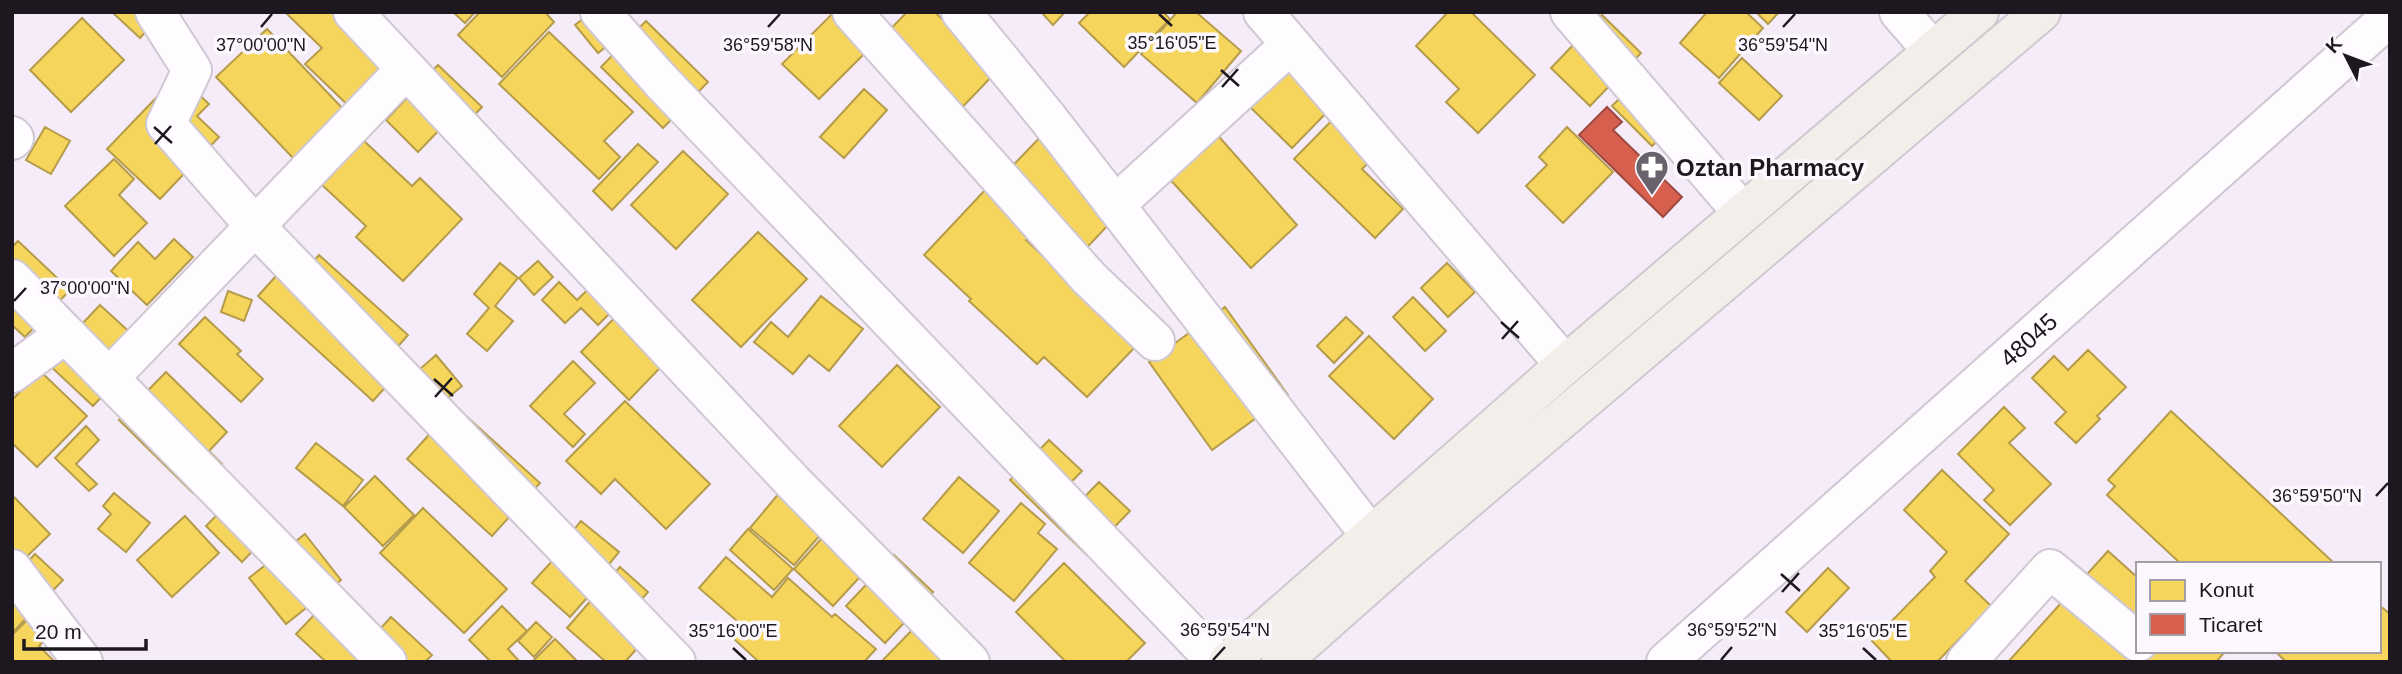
<svg xmlns="http://www.w3.org/2000/svg" width="2402" height="674" font-family="Arial,sans-serif">
<style>
.homes{fill:#f6d55c;stroke:#b59c4a;stroke-width:2}
.shops{fill:#d6604d;stroke:#9e4a40;stroke-width:2}
.lines{fill:none;stroke-linecap:round;stroke-linejoin:round}
.minor-casing{stroke:#cfc7d2;stroke-width:42}
.major-casing{stroke:#cec9d0;stroke-width:42}
.minor{stroke:#fefcfe;stroke-width:38}
.major{stroke:#f3eeea;stroke-width:38}
.ticks{fill:none;stroke:#1d1720;stroke-width:2.5}
.labels{text-anchor:middle;dominant-baseline:central;stroke-width:7;stroke-linejoin:round;paint-order:stroke}
.poi-label{font-size:24px;font-weight:bold;fill:#1d1720;stroke:#fcf8fe;text-anchor:start}
.street-label{font-size:24px;fill:#1d1720;stroke:#fcf8fe}
.ticks-label{font-size:18px;text-anchor:middle;fill:#1d1720;stroke:#fcf8fe;stroke-width:7;stroke-linejoin:round;paint-order:stroke}
</style>
<rect width="100%" height="100%" fill="#f5ebf9"/>
<path class="homes" d="M112,12h51l-23,26z
M285,12h62l62,41 -56,57 -48,-46 17,-16z
M453,12h22l-10,11z
M480,12h65l9,10 -52,55 -44,-42z
M592,12h34l9,12 -37,29 -23,-28z
M834,12l40,32 -55,55 -37,-35z
M907,12h28l61,60 -47,49 -75,-75z
M1041,12h24l-12,13z
M1090,12h73l7,7 -46,48 -45,-44z
M1177,12h19l45,39 -44,52 -56,-49z
M1448,12h23l64,63 -57,58 -32,-31 13,-13 -43,-43z
M1707,12h39l17,16 -44,50 -39,-35z
M1756,12h23l-11,12z
M1602,15l39,38 -51,53 -39,-38z
M82,18l42,42 -53,52 -41,-42z
M646,21l62,61 -45,46 -62,-61z
M267,29l78,82 -51,48 -78,-82z
M549,32l84,80 -29,29 16,16 -21,22 -100,-95z
M1304,49l28,58 -40,41 -43,-42z
M1742,58l40,38 -23,24 -40,-37z
M438,65l44,42 -24,25 -11,-10 -29,30 -32,-32z
M178,75l31,29 -12,12 22,21 -59,62 -53,-50z
M1641,77l40,40 -29,29 -40,-40z
M864,89l23,21 -43,48 -24,-21z
M1348,104l40,39 -26,26 41,40 -28,29 -81,-79z
M45,127l25,14 -19,33 -25,-14z
M1050,127l79,76 -53,56 -80,-76z
M1567,127l46,45 -50,51 -37,-37 21,-21 -8,-8z
M1214,131l83,94 -46,43 -85,-93z
M363,140l49,46 8,-8 42,41 -59,62 -47,-44 10,-11 -45,-42z
M638,144l20,18 -46,48 -19,-19z
M683,151l45,43 -52,55 -45,-44z
M114,159l20,20 -15,16 28,28 -33,33 -49,-50z
M987,188l47,44 -8,8 111,105 -50,52 -43,-40 -7,7 -68,-63 2,-2 -47,-44z
M758,232l49,47 -66,68 -49,-47z
M174,239l19,18 -46,48 -36,-34 27,-29 17,17z
M18,241l52,49 -45,47 -13,-12v-78z
M319,255l89,80 -15,17 13,12 -33,37 -115,-105 27,-30 14,12z
M538,261l15,16 -19,18 -15,-17z
M500,263l18,15 -23,28 18,15 -26,30 -20,-17 22,-26 -15,-14z
M1447,263l28,29 -27,25 -27,-29z
M598,280l23,22 -23,23 -17,-17 -16,15 -23,-23 17,-18 18,18z
M228,291l24,9 -8,21 -23,-9z
M821,296l42,33 -34,42 -20,-16 -16,19 -39,-32 17,-20 17,15z
M1413,297l33,34 -21,20 -32,-34z
M634,298l48,47 -53,55 -48,-48z
M100,305l47,43 -54,58 -47,-44z
M1225,307l63,88 -76,55 -63,-88z
M205,317l36,34 -4,3 26,25 -22,23 -62,-58z
M1346,317l17,16 -29,30 -17,-17z
M1369,336l64,63 -39,40 -65,-63z
M2088,350l38,37 -29,29 3,3 -24,24 -21,-20 11,-11 -34,-34 22,-22 14,14z
M436,355l26,31 -17,14 -26,-30z
M573,361l22,22 -31,31 21,20 -12,13 -43,-41z
M897,365l43,42 -58,60 -43,-41z
M40,371l47,45 -50,51 -25,-24v-43z
M166,372l61,60 -18,19 13,13 -29,29 -74,-73z
M625,401l85,83 -44,45 -51,-50 -14,15 -35,-33z
M455,406l85,77 -48,53 -85,-77z
M2004,407l21,21 -16,15 42,41 -41,41 -26,-25 10,-10 -36,-36z
M2171,411l164,153h-154l-74,-69 8,-9 -7,-6z
M86,426l13,14 -23,24 21,20 -8,7 -34,-33z
M1049,440l33,31 -29,30 14,14 32,-33 31,29 -43,44 -77,-75z
M316,443l47,37 -20,26 -47,-38z
M1942,470l67,64 -44,47 26,25 -54,56h-45l-20,-21 63,-64 -5,-6 17,-19 -43,-42z
M375,476l39,39 -31,31 -39,-39z
M959,477l40,34 -36,42 -40,-34z
M790,480l45,38 -41,47 -44,-37z
M242,489l36,35 -36,38 -36,-36z
M114,493l36,30 -24,29 -28,-23 13,-15 -8,-8z
M12,495l38,39 -38,37z
M1021,503l24,21 -7,9 19,16 -43,52 -45,-38z
M423,508l84,81 -43,44 -84,-80z
M185,516l34,37 -47,44 -35,-37z
M842,516l40,37 -49,53 -39,-37z
M581,521l38,31 -17,21 -37,-32z
M748,529l45,40 -19,21 -44,-40z
M305,534l36,46 -55,44 -37,-46z
M566,546l37,34 -33,37 -38,-34z
M2108,551l30,27v73h81l4,3 -7,8h-208z
M35,554l28,26 -49,51 -2,-2v-50z
M894,555l39,37 -48,51 -39,-37z
M726,557l46,40 16,-19 44,39 3,-3 41,35 -12,13h-105l-25,-23 10,-12 -45,-39z
M1064,563l81,80 -19,19h-60l-50,-50z
M620,567l28,25 -31,35 22,19 -14,16h-19l-39,-34z
M1828,568l21,20 -42,44 -21,-20z
M338,590l43,38 10,-11 41,38 -7,7h-99l-30,-28z
M43,604l19,18 -23,24 16,16h-43v-27z
M2379,605l11,9v48h-104l-11,-11h104z
M502,606l25,25 -19,18 12,13h-29l-22,-22z
M536,622l16,15 -18,20 -16,-16z
M917,625l38,37h-74z
M555,639l23,23h-46z"/>
<path class="shops" d="M1607,107l15,15 -9,8 69,67 -19,20 -84,-82z"/>
<g class="lines">
<defs>
<g id="minor">
<path d="M155,12l37,58 -26,54 89,102 421,436"/>
<path d="M353,12l439,469 178,181"/>
<path d="M600,12l60,68 557,582"/>
<path d="M852,12l237,266 66,63"/>
<path d="M961,12l86,105 324,419"/>
<path d="M1263,12l302,353"/>
<path d="M1570,12l173,201"/>
<path d="M1899,12l34,39"/>
<path d="M12,136l2,2 -2,2"/>
<path d="M1115,205l175,-160"/>
<path d="M12,279l375,383"/>
<path d="M12,373l53,-39"/>
<path d="M109,378l297,-309"/>
<path d="M12,569l71,93"/>
<path id="s1" d="M1666,662l724,-645"/>
<path d="M1966,662l84,-93 88,73"/>
</g>
<path id="major" d="M1228,662l337,-297 414,-353
M1281,662l115,-102 645,-548"/>
</defs>
<use href="#minor" class="minor-casing"/>
<use href="#major" class="major-casing"/>
<use href="#minor" class="minor"/>
<use href="#major" class="major"/>
</g>
<path class="ticks" d="M1159,14l13,12M261,27l11,-13M768,27l12,-13M1783,27l12,-13M1221,70l18,16M1222,87l16,-18M154,127l18,16M155,144l16,-18M14,301l12,-13M1501,322l18,16M1502,339l16,-18M434,379l19,17M435,397l17,-19M2376,496l12,-13M1781,574l19,17M1782,592l17,-19M733,648l13,12M1863,648l13,12M1213,660l12,-13M1721,660l11,-13"/>
<defs>
<symbol id="pharmacy-pin" viewBox="-11 -11 22 30"><path d="M0 17L-7.5 6A9.5 9.5 0 1 1 7.5 6Z" fill="#69616c" stroke="#fcf8fe"/><path d="M-2-6h4v4h4v4h-4v4h-4v-4h-4v-4h4Z" fill="#fff"/></symbol>
</defs>
<g fill-rule="evenodd">
<use href="#pharmacy-pin" x="1633" y="148" width="38" height="52"/>
</g>
<g class="labels">
<g class="poi-label">
<text x="1676" y="167">Oztan Pharmacy</text>
</g>
<g class="street-label">
<text stroke="none"><textPath href="#s1" startOffset="485">48045</textPath></text>
</g>
</g>
<g class="ticks-label">
<text x="1172" y="49">35°16'05"E</text>
<text x="261" y="51">37°00'00"N</text>
<text x="768" y="51">36°59'58"N</text>
<text x="1783" y="51">36°59'54"N</text>
<text x="85" y="294">37°00'00"N</text>
<text x="2317" y="502">36°59'50"N</text>
<text x="1225" y="636">36°59'54"N</text>
<text x="1732" y="636">36°59'52"N</text>
<text x="733" y="637">35°16'00"E</text>
<text x="1863" y="637">35°16'05"E</text>
</g>
<rect width="2402" height="674" fill="none" stroke="#1d1720" stroke-width="28"/>
<rect x="2136" y="562" width="245" height="91" fill="#fcf8fe" stroke="#a39ea5" stroke-width="2"/>
<rect x="2150" y="580" width="35" height="21" fill="#f6d55c" stroke="#a39ea5" stroke-width="2"/>
<text x="2199" y="597" font-size="21" fill="#1d1720">Konut</text>
<rect x="2150" y="614" width="35" height="21" fill="#d6604d" stroke="#a39ea5" stroke-width="2"/>
<text x="2199" y="632" font-size="21" fill="#1d1720">Ticaret</text>
<g transform="translate(2346 56) rotate(312)" stroke="#fcf8fe" stroke-width="5" paint-order="stroke">
<path d="M0-5L12 26L0 18L-12 26Z" fill="#1d1720"/>
<text y="-10" font-size="19" font-weight="bold" text-anchor="middle" fill="#1d1720">K</text>
</g>
<path d="M24 639v10h122v-10" fill="none" stroke="#1d1720" stroke-width="3.5"/>
<text x="35" y="639" font-size="21" fill="#1d1720" stroke="#fcf8fe" stroke-width="5" paint-order="stroke">20 m</text>
</svg>
